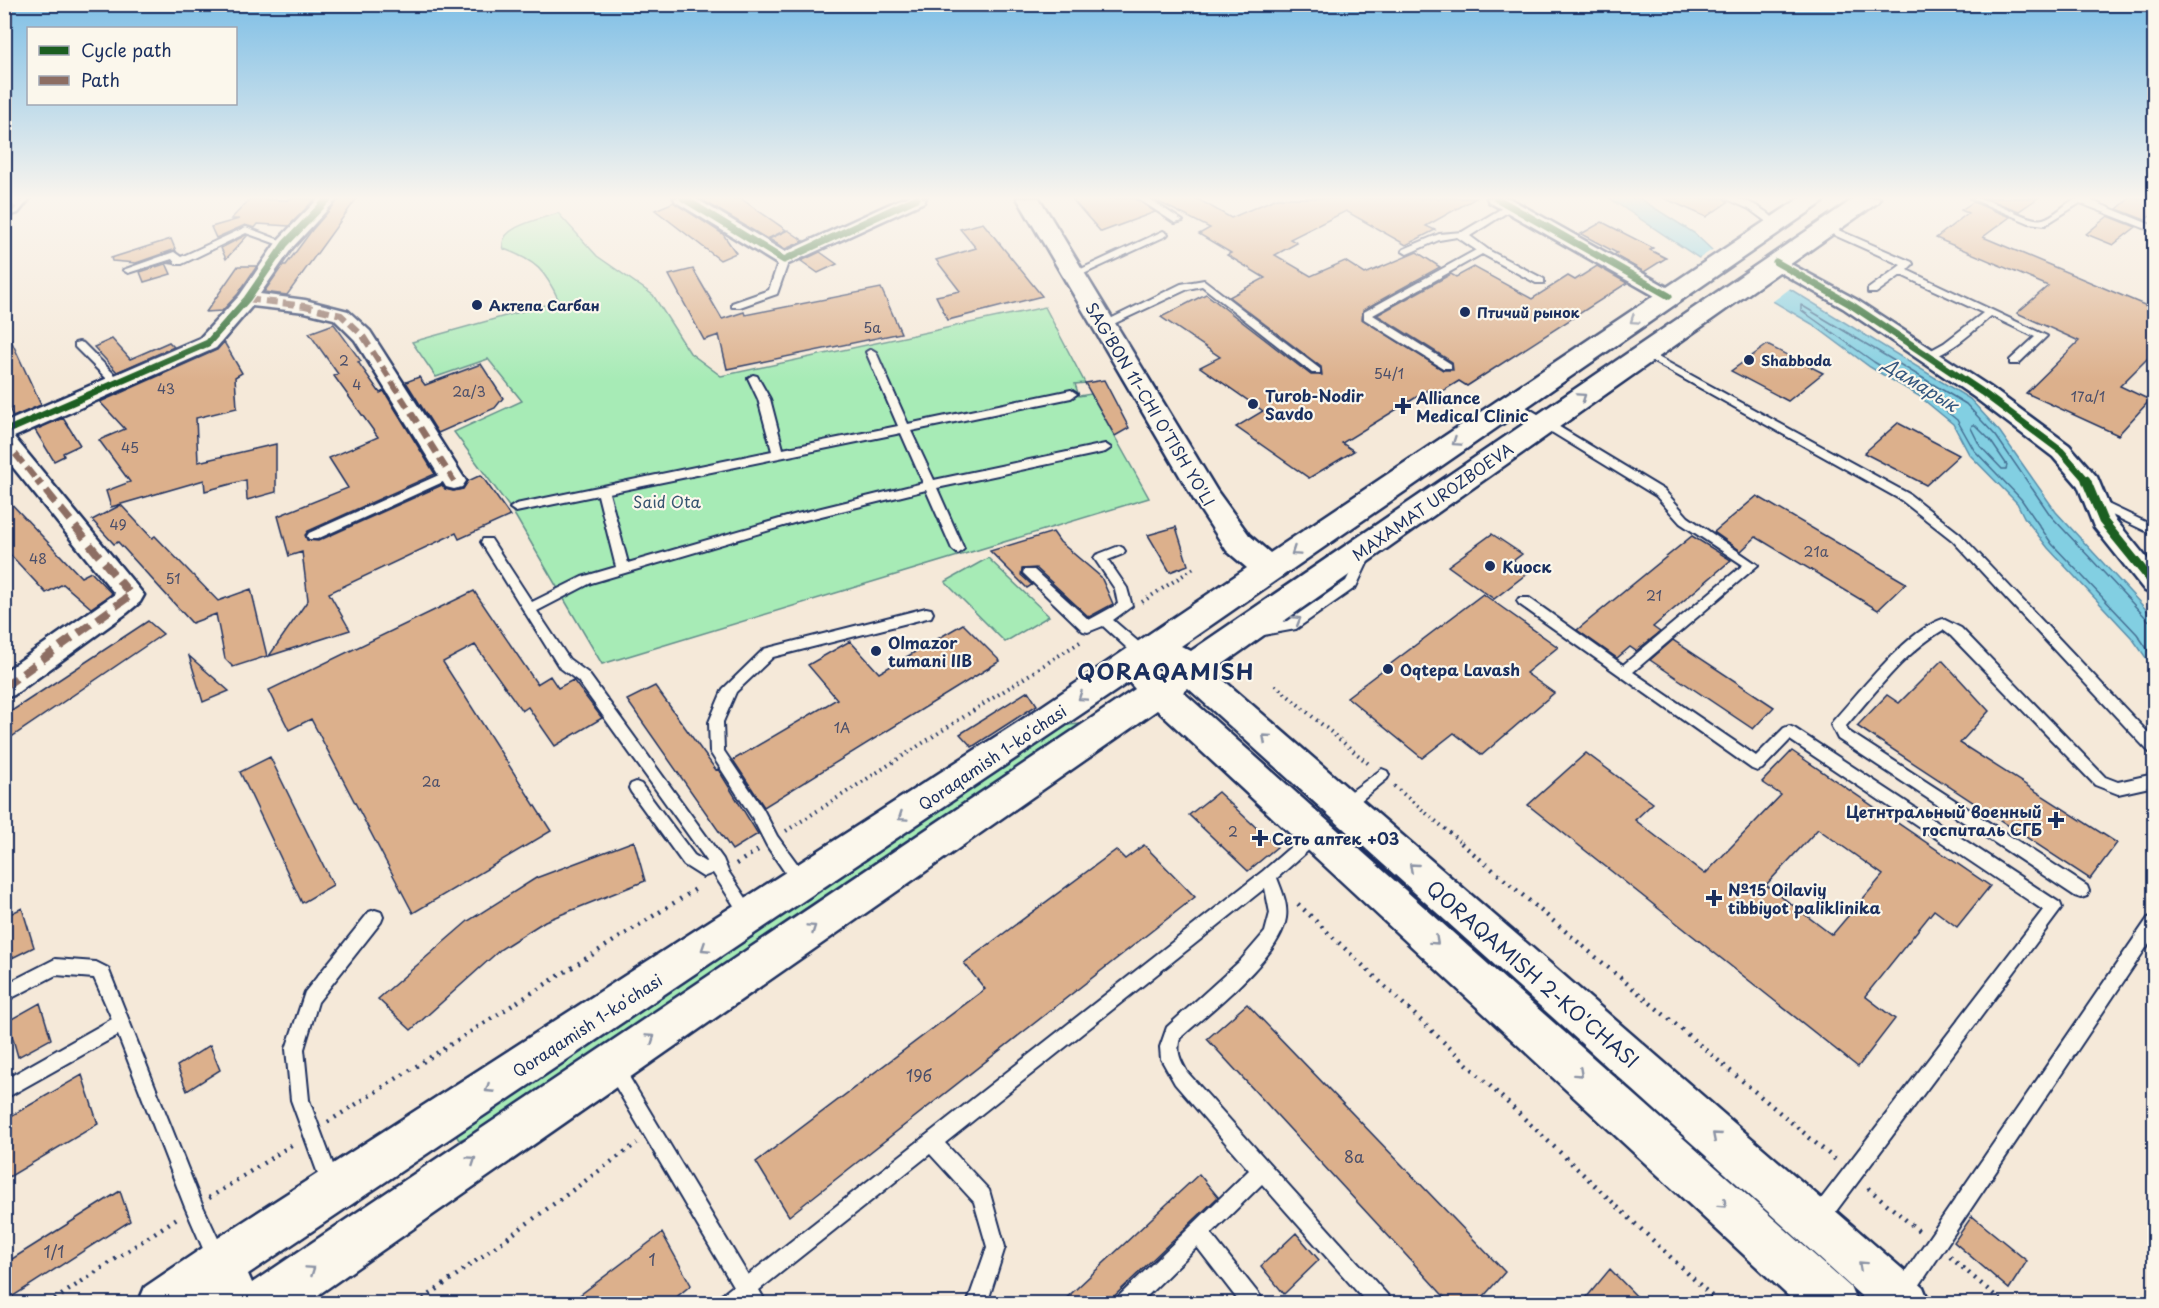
<svg xmlns="http://www.w3.org/2000/svg" width="2159" height="1308" font-family="'Playpen Sans',sans-serif">
<style>
.green{fill:#a7ebb6;stroke:#618d8a;stroke-width:1.5}
.water{fill:#82cfe2;stroke:#598fad;stroke-width:1.5}
.pier{fill:#f5e9d9}
.lines{fill:none;stroke-linecap:round;stroke-linejoin:round}
.shore{stroke:#446f93;stroke-width:1.5}
.building{fill:#dcb08c;stroke:#1b2f5e;stroke-width:1.5;fill-rule:evenodd}
.service-casing{stroke:#1b2f5e;stroke-width:4}
.minor-casing{stroke:#1b2f5e;stroke-width:5}
.secondary-casing{stroke:#1b2f5e;stroke-width:5}
.path-far1{stroke:#1b2f5e;stroke-width:4;stroke-dasharray:1.5 4.5;stroke-linecap:butt}
.path{stroke:#1b2f5e;stroke-width:4.5;stroke-dasharray:2 6;stroke-linecap:butt}
.service{fill:#fbf7ec;fill-rule:evenodd}
.minor{fill:#fbf7ec;fill-rule:evenodd}
.secondary{fill:#fbf7ec;fill-rule:evenodd}
.quiet-far1{stroke:#8d6e63;stroke-width:6;stroke-dasharray:12 6;stroke-linecap:butt}
.quiet{stroke:#8d6e63;stroke-width:8;stroke-dasharray:15 8;stroke-linecap:butt}
.cycleway-far1-casing{stroke:#fbf7ec;stroke-width:10}
.cycleway-casing{stroke:#fbf7ec;stroke-width:13}
.cycleway-far1{stroke:#1b5e20;stroke-width:7}
.cycleway{stroke:#1b5e20;stroke-width:9}
.oneway{stroke:#8b93a5}
.poi-dot{fill:#1b2f5e;stroke:#fbf7ec;stroke-width:2}
.labels{text-anchor:middle;dominant-baseline:central;stroke-width:4.5;stroke-linejoin:round;paint-order:stroke}
.far-poi-label{font-size:14px;font-weight:bold;fill:#1b2f5e;stroke:#fbf7ec;text-anchor:start}
.number-label{font-size:14px;fill:#4b4f6a}
.poi-label{font-size:16px;font-weight:bold;fill:#1b2f5e;stroke:#fbf7ec;text-anchor:start}
.street-label{font-size:16px;fill:#1b2f5e;stroke:#fbf7ec}
.park-label{font-size:16px;fill:#375570;stroke:#fbf7ec}
.near-number-label{font-size:16px;fill:#4b4f6a}
.water-label{font-size:18px;font-style:italic;fill:#35577f;stroke:#fbf7ec}
.near-street-label{font-size:20px;fill:#1b2f5e;stroke:#fbf7ec}
.district-label{font-size:22px;font-weight:bold;letter-spacing:1.5px;fill:#1b2f5e;stroke:#fbf7ec}
</style>
<rect width="100%" height="100%" fill="#f5e9d9"/>
<filter id="ink" filterUnits="userSpaceOnUse"><feTurbulence type="fractalNoise" baseFrequency=".0167" numOctaves="2"/><feDisplacementMap in="SourceGraphic" scale="12" xChannelSelector="R" yChannelSelector="G"/><feConvolveMatrix kernelMatrix="1 2 1 2 8 2 1 2 1" color-interpolation-filters="sRGB"/></filter>
<g filter="url(#ink)">
<path class="green" d="M558,213l39,43 56,39 37,58 31,23 324,-69 40,76 -10,1 4,12 12,-2 58,104 -547,166 -89,-152 -59,-80 68,-31 -34,-42 -52,18 -24,-35 147,-41c-14,-31 -23,-40 -55,-52 -9,-22 40,-31 54,-36z
M988,558l61,58 -44,26 -60,-60z
M1082,724l-615,413 -8,3 -3,-5 7,-7 603,-403z"/>
<path class="water" d="M1609,198h30l55,35 18,17 78,39 180,110 30,33 56,80 98,106v51l-22,-31 -84,-90 -24,-31 -7,-14 -48,-49 -16,-30 -34,-28 -49,-29 -58,-43 -113,-66z"/>
<path class="pier" d="M1715,248l77,39 -20,15 -75,-42z"/>
<g class="lines">
<path class="shore" d="M1972,425h3l15,15 17,25 -1,4h-4l-22,-23 -9,-18z
M2154,622l-6,-2 -97,-104 -55,-80 -30,-32 -165,-99v5l73,52 49,30 34,28 17,30 47,49 31,45 85,90 17,25"/>
</g>
<path class="building" d="M291,198l24,1 -26,27 -31,-2 -3,4 -10,-3 -29,13 -5,-11 28,-8h-8l19,-20 38,1z
M340,198h17l-70,97 -23,-3 19,-27h3l26,-35z
M699,198h41l46,32 -19,9z
M1071,198h64l20,14 -54,20z
M1151,198h45l35,20 46,-20h199l-50,28 9,4 -29,15 -60,-34 -56,28 7,4 -22,12 36,21 34,-15 20,13 52,-22 23,15 -77,43 -1,9 81,51h10l-1,-8 -75,-47 74,-41 5,3 18,-10 58,32 36,-23 7,4 22,-14 30,17 -160,103 -8,-5 -23,14 -8,-5 -86,53 12,8 -45,27 -73,-51 27,-16 -63,-44 20,-10 -59,-40 45,-23 105,81h11l-1,-8 -92,-70 36,-19 -38,-23 4,-2 -32,-19 11,-6z
M1664,198h59l5,4 -22,15z
M1984,198h54l-19,13z
M2130,198h24v15l-9,7 -28,-11z
M674,202l49,32 13,19 -16,7 -65,-50z
M1973,202l37,15 -27,20 171,72v43l-34,34 30,14 -32,35 -92,-42 53,-52 -62,-28 31,-27 -112,-48 32,-25 -7,-3z
M2108,216l28,11 -23,18 -27,-11z
M1602,222l51,26 -3,2 16,8 -22,14 -30,-17 3,-2 -36,-19z
M983,223l59,73 -94,24 -12,-24 24,-5 -24,-31 40,-12 -16,-19z
M788,230l16,11 -19,8 -16,-10z
M246,235l1,1 -21,23 -5,-11z
M171,239l5,12 -3,-1 -37,13 -24,-2 -1,-3z
M820,252l17,12 -19,9 -17,-12z
M171,262l2,2 -7,-1 5,11 -27,8 -4,-10z
M238,266h19l-19,28 -16,17 -16,1z
M693,269l29,50 22,-7 1,3 136,-27 20,45 -174,36 -8,-34 -15,5 -35,-65z
M334,324l27,37 -3,1 22,31 4,-2 51,83 -127,57 -3,4 2,5 11,1 124,-56 3,4 8,2 10,-2 5,-8 13,-6 29,41 -51,23 -3,-6 -127,60 21,37 -81,26 39,-56 -6,-48 -13,4 -11,-40 70,-28 -19,-30 49,-21 -44,-61 4,-2 -29,-41z
M4,325l37,80 -28,12 -9,-22z
M112,339l18,20 39,-17 5,5 -57,25 -23,-25z
M224,342l18,31 -7,4 2,31 -41,10 2,44 78,-18v48l-29,8 -1,-20 -41,11 -1,-11 -93,27 -5,-16 24,-9 -31,-42 26,-11 -25,-27 117,-52z
M1767,345l56,28 -35,28 -57,-30z
M481,364l22,34 -8,10 -57,25 -32,-51 13,-5 6,8z
M1104,380l25,48 -14,8 -30,-53z
M63,418l17,27 -17,8 1,3 -10,5 -19,-31z
M1898,423l61,32 -33,30 -62,-32z
M4,496l77,81 10,-5 21,22 -21,14 -28,-24 -17,9 -42,-45z
M1757,496l149,87 -28,27 -122,-73 -15,14 -27,-19z
M121,505l31,33 3,-2 63,65 33,-12 16,67 -34,11 -8,-8 -9,-45 -24,9 -74,-81 -4,2 -22,-24z
M1176,527l12,38 -18,7 -22,-37z
M1053,532l7,10 41,35 12,27 -24,13 -53,-49 -14,1 -1,6 11,10 -5,3 -37,-37z
M1492,534l30,20 -9,7 16,11 -35,27 -46,-33z
M1692,536l39,24 -78,67 7,5 -24,19 -6,-4 -13,11 -40,-28z
M474,591l63,93 13,-8 8,12 15,-8 29,38 -47,28 -27,-39 -6,4 -47,-66 -32,17 108,169 -138,82 -102,-194 -22,11 -20,-40z
M1483,594l75,53 -32,26 28,20 -72,62 -28,-22 -32,25 -75,-61z
M148,621l15,13 -159,108v-26z
M963,624l37,37 -236,146 -31,-47 104,-61 -29,-34 42,-24 29,32z
M1673,640l101,67 -21,22 -103,-69z
M189,656l40,35 -26,11z
M1942,660l47,51 -29,32 157,100 -27,36 -233,-153 30,-31 12,8z
M655,686l61,84 2,-1 40,65 -26,16 -105,-150z
M1028,691l9,14 -65,42 -12,-13z
M1792,751l198,135 -33,41 -23,-17 -69,86 30,23 -37,48 -330,-262 58,-52 67,50 -18,17 70,54 76,-79 -19,-13zM1818,829l65,46 -51,60 -66,-50z
M270,757l63,128 -31,18 -62,-131z
M1218,792l59,55 -29,24 -59,-56z
M634,841l11,40 -100,40 -44,28 -90,81 -33,-31 90,-78 68,-43z
M1144,845l51,52 -406,319 -33,-54 229,-173 -21,-26 152,-113 9,9z
M22,908l12,39 -30,15v-45z
M40,1003l11,36 -33,18 -10,-36z
M1247,1004l258,268 -28,32h-26l-244,-265z
M210,1045l10,25 -33,21 -10,-25z
M82,1075l16,49 -94,56v-60z
M1199,1174l19,23 -112,107h-46z
M120,1191l10,30 -126,81v-38z
M1972,1216l55,45 -18,28 -55,-47z
M662,1233l29,52 -23,19h-100z
M1296,1233l23,27 -35,34 -23,-28z
M1610,1269l34,35h-63z"/>
<g class="lines">
<defs>
<path id="service" d="M1137,198h11l35,23 -8,2z
M1725,198c20,-2 41,12 55,26l-8,2 -23,-17z
M1970,198c23,-2 57,25 73,21 17,-5 23,-21 42,-21l69,28v6l-74,-29 -35,22 -16,-2z
M1509,204l8,2 -47,30 20,15 54,28v4h-8l-54,-29 -109,61 78,49v4h-8l-79,-49v-7l112,-62 -19,-13 -18,3 -32,14 -5,-3 2,-2 35,-15 23,-2z
M1823,226h6l83,36 1,2 -6,6 140,66 -29,28h-8v-4l25,-23 -44,-21c-14,12 -49,45 -67,42v-4l20,-11 39,-30 -82,-38 -25,18h-8v-4l33,-24 -78,-35z
M246,227l44,17 -5,3 -39,-14 -64,31h-6l-4,-5 -44,14 -5,-3 51,-18 7,5z
M1163,231l5,3 -2,2 -89,41h-8l-1,-2z
M784,257l5,3 -12,34 -37,13h-8v-4l37,-13 10,-30z
M1204,280l116,89v4h-8l-110,-87 -14,3 -81,38 -4,1 -5,-3 83,-41z
M79,342l4,1 38,38v4h-8l-38,-38v-4z
M871,349l5,3 32,72 163,-34 6,4 -6,4 -160,33 23,49 171,-36 6,4 -6,4 -168,36 27,61 -6,5 -6,-5 -26,-59 -129,32 -206,61 -54,28 32,48 19,14 135,186 5,12 30,45 -2,5 -6,2 -6,-2 -31,-48 -10,4 -19,-12 -53,-73 -2,-4 2,-4 5,-2 5,2 53,71 11,7 2,-1 -129,-180 -19,-14 -78,-125 2,-3h8l41,63 50,-25 34,-10 -18,-72 -82,17 -6,-4 6,-4 256,-53 -14,-52 -10,-21 5,-3 4,1 13,23 13,50 115,-23 -32,-74zM901,433l22,50 -126,31 -169,49 -19,-70z
M1645,350l264,144 51,40 194,205v15l-5,-2 -197,-212 -51,-40 -260,-145 -1,-2z
M1513,399l151,91 24,27 70,48 -125,107 123,84 28,-28 5,-2 5,2 266,175 2,5 -237,318 -7,2 -7,-2 -2,-7 2,-7 232,-302 -253,-170 -28,29 -5,2 -5,-2 -233,-165 -2,-3 2,-3h10l94,67 120,-100 -63,-42 -24,-27 -147,-90v-6z
M450,470l6,4 -2,3 -137,62h-8l-2,-3 2,-3z
M2095,498l59,28v9l-63,-30 -2,-3z
M1119,546l4,2 2,3 -2,3 -15,6 19,28 5,18 -19,14 36,31 2,4 -2,4h-10l-36,-33 -15,6 -5,-1 -60,-58 1,-3h10l55,50 29,-16 -3,-15 -21,-31 2,-3z
M1366,548l6,5 -16,34 -60,42 -38,7 -5,-1 -2,-4 2,-4 35,-6 58,-40 16,-31z
M926,608l5,1 2,4 -2,4 -158,40 -37,35 -13,30 1,29 39,58 14,27 30,41 2,5 -2,5 -6,2 -6,-2 -28,-41 -14,-27 -43,-67 -1,-30 14,-33 41,-40z
M1943,619l18,9 144,149 13,5 36,-8v12l-36,8 -23,-9 -144,-149 -8,-6c-39,23 -68,63 -97,96l2,5 239,155 2,5 -2,5 -6,2 -6,-2 -237,-157 -7,-14 2,-4c27,-29 73,-90 110,-102z
M1382,769l5,2 2,4 -2,4 -39,32 -5,1 -5,-1 -2,-5 2,-5z
M1315,828l5,2 3,5 -3,5 -43,38c5,13 11,26 9,40 -6,40 -76,93 -106,120 -4,14 0,21 7,34l202,225 3,7h-24l-106,-120 -51,50 50,63 3,7h-23l-44,-57 -58,57h-24l3,-7 131,-127 -74,-86 -14,-25 -1,-12 7,-20 73,-66 25,-29 5,-19 -5,-25 -320,255 44,47 16,57 -18,57h-20l20,-57 -13,-45 -44,-48 -171,136 8,14h-51l3,-7 14,-11 -126,-214 -3,-6 3,-6 6,-3 6,3 129,215 515,-404 47,-41z
M375,910l6,2 2,5 -2,5 -63,80 -14,47 5,51 32,86 -2,7 -7,2 -7,-2 -34,-93 -5,-51 19,-57 64,-80z
M2154,916v20l-245,365 -7,3 -7,-3 -3,-7 3,-7 253,-369z
M55,959l41,3 12,6 93,234 27,58 -3,7 -7,3 -7,-3 -26,-60 -67,-172 -114,64v-19l108,-61 -18,-41 -38,-3 -52,27v-17z"/>
<path id="minor" d="M11,198h19l-12,15 -14,4v-12z
M319,198h19l-46,50 -32,46 45,6 43,11 22,20 96,150 -4,6 -8,2 -8,-2 -91,-147 -21,-21 -29,-7 -53,-6 -36,42 -202,89 130,158 -4,7 -13,11 -113,82 -10,3v-26l111,-78 -111,-138v-33l196,-85 40,-43 38,-55z
M674,198h21l90,54 118,-54h23l-2,4 -140,64 -7,-2 -101,-62z
M1487,198h22l167,94 3,4 -3,4h-14l-173,-98z
M1776,256l81,44 133,87 79,58 28,32 17,41 40,49v26l-9,-2 -51,-64 -16,-41 -25,-29 -79,-60 -131,-89 -74,-42 -3,-4 3,-4z"/>
<path id="secondary" d="M1017,198h22l178,293 32,44 21,18 530,-355h25l-3,5 -641,443 10,5 664,-453h25l-3,5 -664,468 710,616 7,17h-60l-682,-616 -5,4 667,595 7,17h-60l-640,-594 -852,594h-93l-1,-4 -6,4h-67l7,-17 59,-40 816,-526 227,-153 -20,-17 -30,-46zM1160,661l6,7 -5,4 -8,-6zM1129,682l6,7 -883,594 -4,-9z"/>
</defs>
<use href="#service" class="service-casing"/>
<use href="#minor" class="minor-casing"/>
<use href="#secondary" class="secondary-casing"/>
<path class="path-far1" d="M1142,602l52,-34
M1275,685l95,80
M1394,786l69,58
M786,831l294,-189"/>
<path class="path" d="M1461,843l376,318
M736,864l22,-14
M1298,904l422,400
M328,1122l371,-235
M1868,1188l51,43
M209,1198l87,-56
M1950,1257l55,47
M48,1304l129,-86
M417,1304l220,-161"/>
<use href="#service" class="service"/>
<use href="#minor" class="minor"/>
<use href="#secondary" class="secondary"/>
<path class="quiet-far1" d="M4,211l7,-2 10,-11
M247,299l58,7 36,9 22,21 91,145
M4,440l34,42"/>
<path class="quiet" d="M4,687l127,-92 -94,-115"/>
<defs>
<path id="cycleway-far1" d="M683,198l101,62 133,-62
M1496,198l173,98
M1776,262l74,42 132,88 79,59 27,31
M4,432l204,-89 39,-44 38,-55 44,-46"/>
<path id="cycleway" d="M2086,480l17,41 51,63"/>
</defs>
<use href="#cycleway-far1" class="cycleway-far1-casing"/>
<use href="#cycleway" class="cycleway-casing"/>
<use href="#cycleway-far1" class="cycleway-far1"/>
<use href="#cycleway" class="cycleway"/>
</g>
<defs><path id="oneway-chevron" d="M-2-3.5L2.5 0L-2 3.5" fill="none" stroke-width="1.6" stroke-linecap="round" stroke-linejoin="round" transform="scale(1.5)"/></defs>
<g class="oneway">
<use href="#oneway-chevron" transform="translate(1634 320) rotate(146)"/>
<use href="#oneway-chevron" transform="translate(1582 397) rotate(-35)"/>
<use href="#oneway-chevron" transform="translate(1456 442) rotate(146)"/>
<use href="#oneway-chevron" transform="translate(1295 552) rotate(146)"/>
<use href="#oneway-chevron" transform="translate(1297 620) rotate(-31)"/>
<use href="#oneway-chevron" transform="translate(1082 697) rotate(146)"/>
<use href="#oneway-chevron" transform="translate(1266 738) rotate(-139)"/>
<use href="#oneway-chevron" transform="translate(902 817) rotate(146)"/>
<use href="#oneway-chevron" transform="translate(1413 867) rotate(-139)"/>
<use href="#oneway-chevron" transform="translate(812 928) rotate(-34)"/>
<use href="#oneway-chevron" transform="translate(1435 941) rotate(42)"/>
<use href="#oneway-chevron" transform="translate(705 948) rotate(147)"/>
<use href="#oneway-chevron" transform="translate(651 1038) rotate(-34)"/>
<use href="#oneway-chevron" transform="translate(1579 1073) rotate(42)"/>
<use href="#oneway-chevron" transform="translate(489 1089) rotate(147)"/>
<use href="#oneway-chevron" transform="translate(1716 1136) rotate(-139)"/>
<use href="#oneway-chevron" transform="translate(472 1160) rotate(-34)"/>
<use href="#oneway-chevron" transform="translate(1723 1204) rotate(42)"/>
<use href="#oneway-chevron" transform="translate(1862 1265) rotate(-138)"/>
<use href="#oneway-chevron" transform="translate(311 1270) rotate(-34)"/>
</g>
</g>
<linearGradient id="sky" x2="0" y2="1"><stop stop-color="#7fbfe6"/><stop offset="0.52" stop-color="#faf5ee"/><stop offset="1" stop-color="#faf5ee" stop-opacity="0"/></linearGradient>
<rect width="2159" height="381" fill="url(#sky)"/>
<g class="poi-dot">
<circle cx="477" cy="305" r="6"/>
<circle cx="1465" cy="312" r="6"/>
<circle cx="1749" cy="360" r="6"/>
<circle cx="1253" cy="404" r="6"/>
<path d="M1400 397h6v6h6v6h-6v6h-6v-6h-6v-6h6z"/>
<circle cx="1490" cy="566" r="6"/>
<circle cx="876" cy="651" r="6"/>
<circle cx="1388" cy="669" r="6"/>
<path d="M2053 811h6v6h6v6h-6v6h-6v-6h-6v-6h6z"/>
<path d="M1257 829h6v6h6v6h-6v6h-6v-6h-6v-6h6z"/>
<path d="M1711 889h6v6h6v6h-6v6h-6v-6h-6v-6h6z"/>
</g>
<g class="labels">
<g class="far-poi-label">
<text x="489" y="305">Актепа Сагбан</text>
<text x="1477" y="312">Птичий рынок</text>
<text x="1761" y="360">Shabboda</text>
</g>
<g class="number-label">
<text x="872" y="327">5а</text>
<text x="344" y="360">2</text>
<text x="1389" y="373">54/1</text>
<text x="357" y="384">4</text>
<text x="166" y="388">43</text>
<text x="469" y="391">2a/3</text>
<text x="2088" y="396">17a/1</text>
<text x="130" y="447">45</text>
<text x="118" y="524">49</text>
<text x="1816" y="551">21а</text>
<text x="38" y="558">48</text>
<text x="173" y="578">51</text>
<text x="1654" y="595">21</text>
<text x="842" y="727">1A</text>
<text x="431" y="781">2а</text>
<text x="1233" y="831">2</text>
</g>
<g class="poi-label">
<text x="1265" y="395">Turob-Nodir<tspan x="1265" dy="18">Savdo</tspan></text>
<text x="1416" y="397">Alliance<tspan x="1416" dy="18">Medical Clinic</tspan></text>
<text x="1502" y="566">Киоск</text>
<text x="888" y="642">Olmazor<tspan x="888" dy="18">tumani IIB</tspan></text>
<text x="1400" y="669">Oqtepa Lavash</text>
<text x="2042" y="811" text-anchor="end">Цетнтральный военный<tspan x="2042" dy="18">госпиталь СГБ</tspan></text>
<text x="1272" y="838">Сеть аптек +03</text>
<text x="1728" y="889">№15 Oilaviy<tspan x="1728" dy="18">tibbiyot paliklinika</tspan></text>
</g>
<g class="street-label">
<text transform="translate(1151 404) rotate(59)">SAG'BON 11-CHI O'TISH YO'LI</text>
<text transform="translate(1432 501) rotate(-35)">MAXAMAT UROZBOEVA</text>
<text transform="translate(992 757) rotate(-34)">Qoraqamish 1-koʻchasi</text>
<text transform="translate(587 1025) rotate(-33)">Qoraqamish 1-koʻchasi</text>
</g>
<g class="park-label">
<text x="667" y="501">Said Ota</text>
</g>
<g class="near-number-label">
<text x="919" y="1075">19б</text>
<text x="1354" y="1156">8а</text>
<text x="54" y="1251">1/1</text>
<text x="652" y="1259">1</text>
</g>
<g class="water-label">
<text transform="translate(1921 384) rotate(32)">Дамарык</text>
</g>
<g class="near-street-label">
<text transform="translate(1533 974) rotate(41)">QORAQAMISH 2-KO'CHASI</text>
</g>
<g class="district-label">
<text x="1166" y="670">QORAQAMISH</text>
</g>
</g>
<rect width="2159" height="1308" fill="none" stroke="#fbf7ec" stroke-width="24"/>
<rect x="12" y="12" width="2135" height="1284" fill="none" stroke="#1b2f5e" stroke-width="2" filter="url(#ink)"/>
<rect x="27" y="27" width="210" height="78" fill="#fbf7ec" stroke="#a1a7b3" stroke-width="1.5"/>
<rect x="39" y="46" width="30" height="9" fill="#1b5e20" stroke="#a1a7b3" stroke-width="1.5"/>
<text x="81" y="57" font-size="18" fill="#1b2f5e">Cycle path</text>
<rect x="39" y="76" width="30" height="9" fill="#8d6e63" stroke="#a1a7b3" stroke-width="1.5"/>
<text x="81" y="87" font-size="18" fill="#1b2f5e">Path</text>
</svg>
